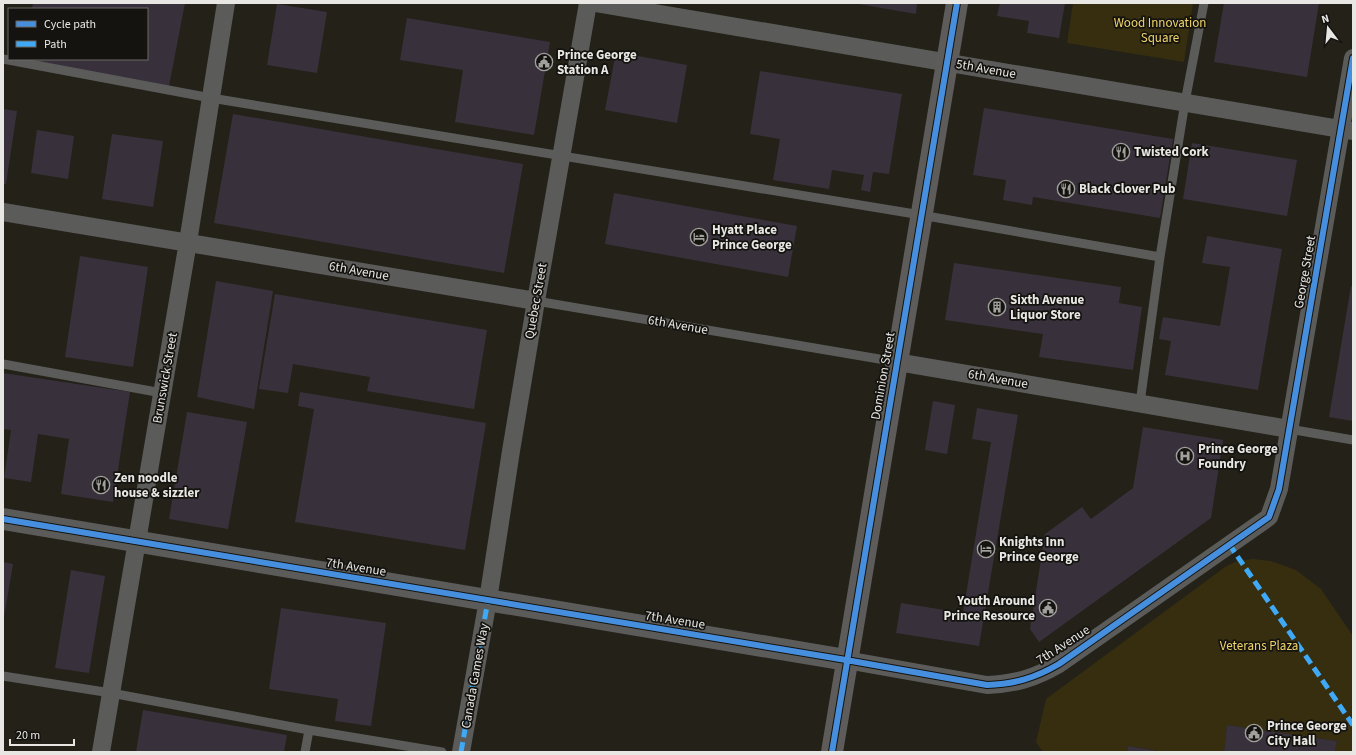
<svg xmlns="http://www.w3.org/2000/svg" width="1356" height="755" font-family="'Source Sans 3',sans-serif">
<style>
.built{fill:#232118;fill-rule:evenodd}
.green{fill:#362e0f}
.building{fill:#38313c}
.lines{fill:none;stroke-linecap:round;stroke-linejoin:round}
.service{stroke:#5b5b5a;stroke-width:9}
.minor{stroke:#5b5b5a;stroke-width:18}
.tertiary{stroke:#5b5b5a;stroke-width:22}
.secondary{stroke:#5d5c5b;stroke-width:22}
.quiet{stroke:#3fa9f5;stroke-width:5;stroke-dasharray:10 5;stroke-linecap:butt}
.cycleway-casing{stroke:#14130f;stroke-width:8}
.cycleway{stroke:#468fdf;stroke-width:6}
.labels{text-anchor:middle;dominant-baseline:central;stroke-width:3.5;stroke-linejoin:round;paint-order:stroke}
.park-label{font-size:13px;fill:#f0d469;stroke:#14130f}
.poi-label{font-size:13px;font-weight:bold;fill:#e8e7e4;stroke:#14130f;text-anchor:start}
.street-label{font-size:13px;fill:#e8e7e4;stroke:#14130f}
</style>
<rect width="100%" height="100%" fill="#1c1b19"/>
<path class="built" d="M3,3h1350v749h-1350zM9,9h138v50h-138z"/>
<path class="green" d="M1073,3h120l-9,59 -117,-19z
M1253,559l18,2 25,9 25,19 32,47v116h-18l2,-11 -110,-16 -3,27h-60l-36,-6 -1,6h-84l-7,-10 10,-43 179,-132 12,-6z"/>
<path class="building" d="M33,3h152l-16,83 -140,-26 118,-1v-50h-115z
M853,3h64l-1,11z
M1000,3h65l-6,35 -32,-5 2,-12 -32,-5z
M1224,3h95l-12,74 -93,-15z
M277,4l50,8 -10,61 -50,-8z
M407,18l143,24 -16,93 -79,-13 8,-52 -63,-10z
M616,52l71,13 -10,58 -72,-13z
M760,71l142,23 -13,80 -16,-2 -3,20 -9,-2 3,-15 -32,-5 -3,19 -56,-9 7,-41 -30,-5z
M984,108l189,31 -13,79 -127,-21 -1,8 -29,-5 3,-20 -33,-5z
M3,109l14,2 -11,73h-3z
M233,114l290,50 -19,109 -290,-50z
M37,130l37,6 -6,43 -37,-6z
M112,134l51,7 -10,66 -51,-8z
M1192,143l105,17 -10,56 -104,-17z
M614,193l183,33 -9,51 -183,-33z
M1207,236l75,13 -24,141 -93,-15 6,-34 -12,-2 4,-22 57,9 10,-59 -28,-4z
M80,256l68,11 -15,100 -68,-10z
M954,263l167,24 -2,16 23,4 -9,63 -94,-13 4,-23 -98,-14z
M216,281l57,10 -19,118 -57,-12z
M1351,286l2,1v134l-24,-4z
M275,294l212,36 -13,79 -107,-18 3,-14 -77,-13 -5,29 -29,-4z
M3,373l127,19 -17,110 -52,-8 8,-55 -31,-5 -7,48 -27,-4 7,-48 -8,-1z
M300,392l186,31 -21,127 -170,-28 19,-113 -16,-3z
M933,401l22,4 -8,49 -22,-4z
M977,408l41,7 -39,231 -83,-13 5,-30 62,10 28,-171 -19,-3z
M187,412l60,10 -19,107 -59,-10z
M1143,427l80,13 -12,78 -172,124 -9,-13 15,-95 37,-27 9,12 42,-31z
M3,562l10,2 -9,53h-1z
M71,570l34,6 -16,97 -34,-5z
M281,608l105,15 -15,103 -36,-5 3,-22 -69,-10z
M143,710l144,25 -3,17h-148z
M1227,725l110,16 -2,11h-111z
M1128,746l30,5v1h-31z"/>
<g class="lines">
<path class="service" d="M3,59l208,39 710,117 239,42
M536,301l361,61
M3,364l159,29
M1140,403l20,-146 25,-155 19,-99
M1289,429l64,11
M3,676l108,17 198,37 133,22
M305,752l4,-22"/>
<path class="minor" d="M595,3l757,128
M3,212l533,89
M897,362l392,67
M846,660l141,25c28,-1 48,-7 72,-21l210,-147 10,-28 74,-431
M101,752l87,-510 38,-239
M461,752l27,-152 23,-149 25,-150 52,-298"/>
<path class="tertiary" d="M3,519l843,141"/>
<path class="secondary" d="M832,752l125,-749"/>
<path class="quiet" d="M1229,544l124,181
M461,752l27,-152"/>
<defs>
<path id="cycleway" d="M3,519l843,141 141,25c28,-1 48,-7 72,-21l210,-147 10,-28 74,-431
M832,752l125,-749"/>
</defs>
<use href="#cycleway" class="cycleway-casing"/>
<use href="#cycleway" class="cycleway"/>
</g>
<defs>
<symbol id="civic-ring" viewBox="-11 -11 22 22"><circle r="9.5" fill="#14130f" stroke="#a1a09d" stroke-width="1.5"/><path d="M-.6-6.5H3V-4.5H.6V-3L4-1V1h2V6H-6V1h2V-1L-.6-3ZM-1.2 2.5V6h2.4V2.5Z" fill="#a1a09d"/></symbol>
<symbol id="restaurant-ring" viewBox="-11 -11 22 22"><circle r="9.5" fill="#14130f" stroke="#a1a09d" stroke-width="1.5"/><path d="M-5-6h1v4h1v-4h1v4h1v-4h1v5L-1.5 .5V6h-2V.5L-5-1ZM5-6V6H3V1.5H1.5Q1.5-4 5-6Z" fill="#a1a09d"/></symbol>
<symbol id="hotel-ring" viewBox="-11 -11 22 22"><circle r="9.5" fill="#14130f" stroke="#a1a09d" stroke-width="1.5"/><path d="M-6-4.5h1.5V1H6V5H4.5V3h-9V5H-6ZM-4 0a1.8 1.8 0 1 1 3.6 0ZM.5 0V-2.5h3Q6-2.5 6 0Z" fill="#a1a09d"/></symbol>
<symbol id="building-ring" viewBox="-11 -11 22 22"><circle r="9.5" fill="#14130f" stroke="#a1a09d" stroke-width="1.5"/><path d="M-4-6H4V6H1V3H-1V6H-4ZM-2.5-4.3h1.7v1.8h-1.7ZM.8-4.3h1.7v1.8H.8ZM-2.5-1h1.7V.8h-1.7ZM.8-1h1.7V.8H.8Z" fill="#a1a09d"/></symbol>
<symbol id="hospital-ring" viewBox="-11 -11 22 22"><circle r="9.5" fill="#14130f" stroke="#a1a09d" stroke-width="1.5"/><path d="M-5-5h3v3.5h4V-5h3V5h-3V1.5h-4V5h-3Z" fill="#a1a09d"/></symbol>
</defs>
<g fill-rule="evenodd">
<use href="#civic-ring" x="534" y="52" width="20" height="20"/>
<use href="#restaurant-ring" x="1111" y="142" width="20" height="20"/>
<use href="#restaurant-ring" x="1056" y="179" width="20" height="20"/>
<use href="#hotel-ring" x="689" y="227" width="20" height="20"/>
<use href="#building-ring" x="987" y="297" width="20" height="20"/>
<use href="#hospital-ring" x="1175" y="446" width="20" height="20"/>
<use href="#restaurant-ring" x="91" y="475" width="20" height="20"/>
<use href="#hotel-ring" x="976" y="539" width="20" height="20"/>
<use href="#civic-ring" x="1038" y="598" width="20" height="20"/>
<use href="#civic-ring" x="1244" y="723" width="20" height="20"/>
</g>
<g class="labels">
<g class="park-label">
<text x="1160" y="23">Wood Innovation<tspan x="1160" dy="15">Square</tspan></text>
<text x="1259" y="646">Veterans Plaza</text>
</g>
<g class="poi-label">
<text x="557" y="55">Prince George<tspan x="557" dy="15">Station A</tspan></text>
<text x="1134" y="152">Twisted Cork</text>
<text x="1079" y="189">Black Clover Pub</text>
<text x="712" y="230">Hyatt Place<tspan x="712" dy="15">Prince George</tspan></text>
<text x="1010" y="300">Sixth Avenue<tspan x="1010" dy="15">Liquor Store</tspan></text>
<text x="1198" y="449">Prince George<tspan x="1198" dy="15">Foundry</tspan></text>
<text x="114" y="478">Zen noodle<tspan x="114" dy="15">house &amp; sizzler</tspan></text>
<text x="999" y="542">Knights Inn<tspan x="999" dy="15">Prince George</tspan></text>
<text x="1035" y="601" text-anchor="end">Youth Around<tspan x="1035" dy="15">Prince Resource</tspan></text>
<text x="1267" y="726">Prince George<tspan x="1267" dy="15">City Hall</tspan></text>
</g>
<g class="street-label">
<text transform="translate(986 69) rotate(10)">5th Avenue</text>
<text transform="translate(359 271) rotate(10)">6th Avenue</text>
<text transform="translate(1305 272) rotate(-80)">George Street</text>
<text transform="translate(536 301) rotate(-80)">Quebec Street</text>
<text transform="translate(678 325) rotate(10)">6th Avenue</text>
<text transform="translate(883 376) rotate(-80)">Dominion Street</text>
<text transform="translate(165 378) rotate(-80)">Brunswick Street</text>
<text transform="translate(998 379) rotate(10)">6th Avenue</text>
<text transform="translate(356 567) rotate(9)">7th Avenue</text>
<text transform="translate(675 620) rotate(9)">7th Avenue</text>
<text transform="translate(1063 645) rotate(-33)">7th Avenue</text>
<text transform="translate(475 676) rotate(-80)">Canada Games Way</text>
</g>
</g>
<rect width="1356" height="755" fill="none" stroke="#e8e7e4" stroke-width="8"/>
<rect x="8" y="8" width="140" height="52" fill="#14130f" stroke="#696864"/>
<rect x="16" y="21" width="20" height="6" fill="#468fdf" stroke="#696864"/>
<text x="44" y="28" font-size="12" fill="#e8e7e4">Cycle path</text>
<rect x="16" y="41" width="20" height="6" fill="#3fa9f5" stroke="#696864"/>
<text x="44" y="48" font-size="12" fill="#e8e7e4">Path</text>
<g transform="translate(1328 28) rotate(344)" stroke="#14130f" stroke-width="3" paint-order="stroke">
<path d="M0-3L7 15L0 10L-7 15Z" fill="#e8e7e4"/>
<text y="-6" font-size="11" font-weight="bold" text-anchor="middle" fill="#e8e7e4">N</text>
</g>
<path d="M10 739v6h64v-6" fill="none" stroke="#e8e7e4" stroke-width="2"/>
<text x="16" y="739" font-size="12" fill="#e8e7e4" stroke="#14130f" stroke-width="3" paint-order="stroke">20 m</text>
</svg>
